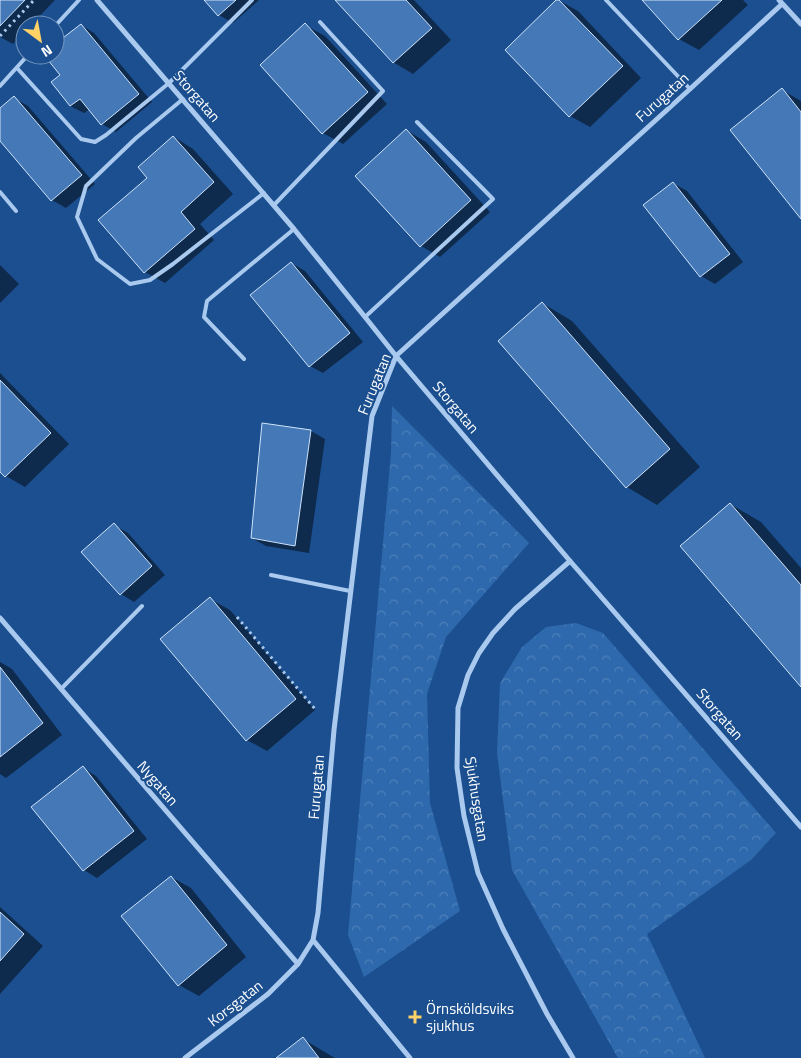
<svg xmlns="http://www.w3.org/2000/svg" width="801" height="1058" font-family="'Titillium Web',sans-serif">
<style>
.forest{fill:url(#forest-crowns)}
.shadow{fill:#0007}
.building{fill:#4478b7;stroke:#cfe3fa}
.lines{fill:none;stroke-linecap:round;stroke-linejoin:round}
.path{stroke:#a9c9ee;stroke-width:3;stroke-dasharray:2.5 4;stroke-linecap:butt}
.service{stroke:#a9c9ee;stroke-width:4}
.minor{stroke:#a9c9ee;stroke-width:5}
.poi-dot{fill:#ffd166;stroke:#1b4f8f;stroke-width:2}
.labels{text-anchor:middle;dominant-baseline:central;stroke-width:4;stroke-linejoin:round;paint-order:stroke}
.street-label{font-size:15px;fill:#fff;stroke:#1b4f8f}
.poi-label{font-size:15px;fill:#fff;stroke:#1b4f8f;text-anchor:start}
</style>
<defs>
<pattern id="forest-crowns" width="20" height="18" patternUnits="userSpaceOnUse" patternTransform="scale(1.25)"><rect width="20" height="18" fill="#2e69ad"/><path d="M2 6a3 3 0 1 1 6 0M12 15a3 3 0 1 1 6 0" fill="none" stroke="#4d80b9"/></pattern>
</defs>
<rect width="100%" height="100%" fill="#1b4f8f"/>
<path class="forest" d="M392,406l137,137 -83,94 -19,57 3,109 30,108 -96,66 -16,-42 43,-482z
M576,623l27,10 173,200 -25,27 -104,74 58,124h-87l-106,-188 -15,-117 3,-70 22,-36 24,-20z"/>
<path class="shadow" d="M0,0h55l-24,25h-6v6l-12,13 -13,-7z
M205,0h54l-26,23 -14,-8z
M337,0h77l37,40 -38,34 -20,-12z
M558,0l20,11 63,67 -51,49 -20,-11z
M644,0h99l5,5 -49,45 -20,-11z
M81,25l13,8 58,69 -36,30 -14,-8 -12,-15 -6,4 -14,-7 -8,-31 -17,-20h10v-9z
M305,25l20,11 62,68 -44,40 -20,-11z
M782,90l19,11v116z
M14,98l14,8 67,78 -29,24 -14,-8 -52,-61v-29z
M406,130l20,12 64,70 -50,45 -19,-11z
M174,137l19,12 40,45 -33,30 14,16 -49,43 -20,-11z
M673,183l14,8 56,71 -28,22 -14,-8 -56,-71z
M291,263l14,8 58,71 -40,31 -13,-7z
M0,265l19,19 -19,19z
M542,303l30,18 128,146 -43,38 -30,-18z
M0,373l69,71 -44,43 -19,-11 -6,-6z
M263,424l48,7 14,8 -16,114 -43,-7 -14,-8z
M730,504l31,18 40,46v117z
M114,525l14,8 37,42 -31,27 -13,-8z
M210,599l20,11 85,100 -48,41 -20,-11z
M0,662l12,7 50,66 -56,43 -6,-4z
M83,768l13,8 51,63 -50,39 -13,-8z
M171,877l20,11 55,69 -47,39 -20,-11z
M0,907l43,39 -43,48z
M303,1039l30,18 2,1h-57z"/>
<path class="building" d="M0,0h25l-25,26z
M204,0h32l-18,16z
M335,0h71l26,28 -39,35z
M556,0h3l64,66 -54,51 -64,-67z
M642,0h80l-44,40z
M305,23l63,69 -46,42 -62,-69z
M81,24l58,70 -38,31 -21,-26 -10,7 -19,-24 9,-7 -16,-20h11v-11z
M782,88l19,24v107l-71,-89z
M14,96l68,79 -31,26 -51,-60v-33z
M406,129l65,71 -51,47 -65,-71z
M173,136l41,46 -33,30 14,17 -51,44 -46,-53 49,-42 -9,-11z
M673,182l57,72 -30,23 -57,-72z
M291,262l59,71 -41,34 -59,-72z
M542,302l128,147 -44,39 -128,-147z
M0,380l51,53 -46,44 -5,-5z
M262,423l49,7 -16,116 -44,-8z
M730,503l71,82v102l-121,-141z
M114,523l38,43 -32,29 -39,-43z
M210,597l86,102 -50,42 -86,-102z
M0,667l43,56 -43,34z
M83,766l51,65 -51,40 -52,-64z
M171,876l56,69 -49,41 -57,-70z
M0,912l24,22 -24,27z
M303,1037l16,21h-43z"/>
<g class="lines">
<path class="path" d="M0,36l34,-36
M237,617l78,92"/>
<path class="service" d="M606,0l84,89
M55,26l24,-26
M17,68l64,71 14,3 11,-7 63,-52 83,-83
M0,86l28,-31
M183,99l-47,39 -50,48 -9,31 20,42 33,25 20,-4 23,-16 91,-71
M0,192l16,19
M274,205l109,-114 -63,-69
M365,317l128,-118 -76,-77
M244,359l-40,-42 3,-16 87,-72
M271,575l79,16
M61,689l81,-83"/>
<path class="minor" d="M97,0l197,229 71,88 31,39 174,205 231,266
M779,0l22,24
M570,561l-55,48 -22,24 -14,20 -11,22 -10,33 -1,60 7,48 14,57 25,56 44,85 26,44
M0,618l298,346
M313,940l97,118
M185,1058l83,-64 30,-30 15,-24 5,-27 16,-183 38,-314 24,-60 294,-267 92,-85"/>
</g>
<path class="poi-dot" d="M412.5 1009.5h5v5h5v5h-5v5h-5v-5h-5v-5h5z"/>
<g class="labels">
<g class="street-label">
<text transform="translate(197 96) rotate(49)">Storgatan</text>
<text transform="translate(662 97) rotate(-42)">Furugatan</text>
<text transform="translate(374 384) rotate(-68)">Furugatan</text>
<text transform="translate(456 407) rotate(50)">Storgatan</text>
<text transform="translate(720 714) rotate(49)">Storgatan</text>
<text transform="translate(158 783) rotate(49)">Nygatan</text>
<text transform="translate(316 787) rotate(-85)">Furugatan</text>
<text transform="translate(477 799) rotate(81)">Sjukhusgatan</text>
<text transform="translate(235 1003) rotate(-38)">Korsgatan</text>
</g>
<g class="poi-label">
<text x="426" y="1008">Örnsköldsviks<tspan x="426" dy="17">sjukhus</tspan></text>
</g>
</g>
<g transform="translate(40 40) rotate(148)"><circle r="24" fill="#1b4f8f" stroke="#7695bc"/>
<path d="M0-4L9 19L0 12L-9 19Z" fill="#ffd166"/>
<text y="-8" font-size="14" font-weight="bold" text-anchor="middle" fill="#ffffff">N</text>
</g>
</svg>
